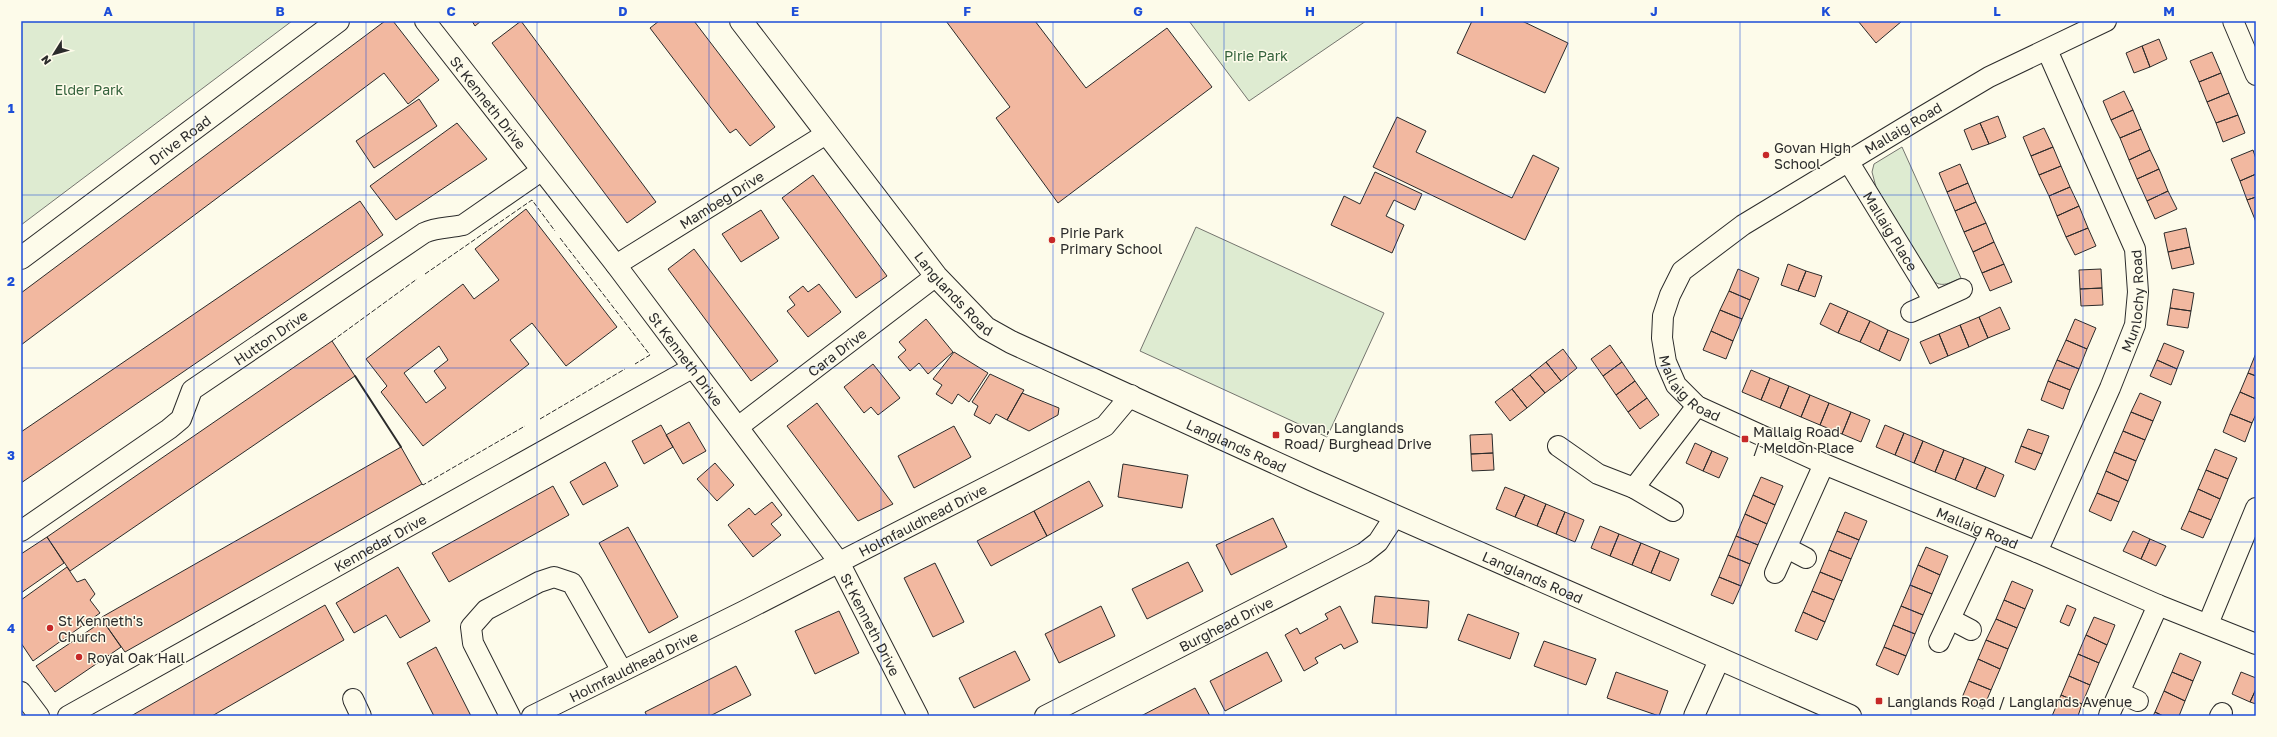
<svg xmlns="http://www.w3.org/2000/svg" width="2277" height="737" font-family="'Golos Text',sans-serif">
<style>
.green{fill:#deebd1;stroke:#74746e}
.building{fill:#f2b8a0;stroke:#2b2b2b;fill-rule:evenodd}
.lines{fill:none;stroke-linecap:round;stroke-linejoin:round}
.street-casing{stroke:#2b2b2b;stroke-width:22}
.secondary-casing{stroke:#2b2b2b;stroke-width:24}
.street{stroke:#fdfbea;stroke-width:20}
.secondary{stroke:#fdfbea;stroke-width:22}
.fence{stroke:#2b2b2b;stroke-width:1;stroke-dasharray:5 2;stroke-linecap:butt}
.wall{stroke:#2b2b2b;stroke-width:2}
.grid{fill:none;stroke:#1d4ed8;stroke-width:1;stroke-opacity:0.55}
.poi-dot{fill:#c62828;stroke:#fdfbea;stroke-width:1.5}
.labels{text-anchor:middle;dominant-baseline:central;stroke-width:3;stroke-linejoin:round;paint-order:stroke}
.park-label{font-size:14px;fill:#34623c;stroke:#fdfbea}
.street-label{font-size:14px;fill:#2b2b2b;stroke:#fdfbea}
.poi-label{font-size:14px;fill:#2b2b2b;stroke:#fdfbea;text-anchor:start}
.neatline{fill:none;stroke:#1d4ed8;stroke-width:1.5}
.grid-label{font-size:13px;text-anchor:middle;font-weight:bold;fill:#1d4ed8}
</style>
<rect width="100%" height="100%" fill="#fdfbea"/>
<path class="green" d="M21,21h271l-271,204z
M1189,21h177l-117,80z
M1902,147l59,131c-10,4 -19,11 -29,2l-56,-93 -4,-15 2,-8z
M1196,227l188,86 -57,124 -187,-86z"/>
<path class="building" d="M385,21h8l46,59 -31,24 -24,-31 -363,272v-52z
M472,21h9l-6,5z
M521,21l135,181 -29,21 -135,-180z
M659,21h35l81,106 -25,19 -14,-17 -6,4 -80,-105z
M946,21h89l51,67 81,-60 45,59 -154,116 -62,-85 14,-11z
M1472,21h50l46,22 -23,50 -88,-40z
M1858,21h44l-26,22z
M2159,39l8,20 -17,8 -8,-21z
M2142,46l8,21 -16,6 -8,-20z
M2212,52l9,21 -22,9 -9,-21z
M2221,73l8,20 -22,9 -8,-20z
M2124,91l9,19 -22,10 -8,-19z
M2229,93l9,22 -22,8 -9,-21z
M419,99l18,27 -63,42 -18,-27z
M2133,110l8,19 -21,9 -9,-18z
M2238,115l7,18 -22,9 -7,-19z
M1998,116l8,21 -17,7 -9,-21z
M1397,117l29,14 -10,21 96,46 21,-43 26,13 -34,72 -152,-73z
M457,123l30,36 -91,61 -26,-34z
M1980,123l9,21 -17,6 -8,-20z
M2044,128l9,19 -22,9 -8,-19z
M2141,129l9,21 -21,10 -9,-22z
M2053,147l8,19 -22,9 -8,-19z
M2150,150l9,19 -22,10 -8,-19z
M2253,150l3,9v15l-16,7 -9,-22z
M1960,164l8,19 -21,9 -8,-19z
M2061,166l9,21 -21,9 -10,-21z
M2159,169l9,22 -21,10 -10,-22z
M1375,172l47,22 -7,16 -21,-10 -8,16 18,9 -12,28 -61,-28 13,-29 16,8z
M2256,174v23l-9,3 -7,-19z
M813,175l74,101 -31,22 -74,-100z
M1968,183l8,19 -21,9 -8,-19z
M2070,187l9,19 -22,10 -8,-20z
M2168,191l9,18 -22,10 -8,-18z
M2256,197v25l-9,-22z
M360,201l23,34 -362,248v-51z
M1976,202l10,21 -22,9 -9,-21z
M2079,206l9,22 -22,9 -9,-21z
M526,209l91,118 -51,39 -34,-43 -22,17 19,24 -106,82 -42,-54 6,-6 -21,-27 97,-75 11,15 25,-19 -24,-31zM439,346l9,14 -14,11 12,17 -20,15 -22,-30z
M761,210l18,28 -38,24 -19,-28z
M1986,223l8,19 -21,10 -9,-20z
M2088,228l8,18 -21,9 -9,-18z
M2186,228l4,19 -22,5 -4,-19z
M1994,242l10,22 -22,9 -9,-21z
M2190,247l4,17 -22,5 -4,-17z
M694,249l84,112 -27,20 -83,-112z
M1788,264l18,7 -8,20 -17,-6z
M2004,264l8,18 -22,9 -8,-18z
M1738,269l21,9 -9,22 -21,-9z
M2101,269l1,19 -22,1 -1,-19z
M1806,271l16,5 -7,21 -17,-6z
M819,284l22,28 -33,25 -21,-26 8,-6 -6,-8 14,-11 5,6z
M2102,288l1,17 -22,1 -1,-17z
M2173,289l21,4 -3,18 -21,-3z
M1729,291l21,9 -8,19 -22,-9z
M1830,303l18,8 -10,22 -18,-9z
M2000,307l10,22 -22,9 -9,-21z
M2170,308l21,3 -3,17 -21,-3z
M1720,310l22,9 -9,22 -22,-10z
M1848,311l22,10 -10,21 -22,-9z
M1979,317l9,21 -19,9 -9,-22z
M926,319l27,33 -25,22 -9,-11 -9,8 -12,-14 8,-7 -7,-8z
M2075,319l21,9 -9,21 -21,-9z
M1870,321l18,9 -9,21 -19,-9z
M1960,325l9,22 -21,9 -9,-22z
M1888,330l21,9 -9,22 -21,-10z
M1711,331l22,10 -7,18 -23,-9z
M1939,334l9,22 -18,8 -10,-22z
M2066,340l21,9 -8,20 -22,-9z
M332,341l23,35 -285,195 -23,-34z
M2164,343l20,8 -7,18 -20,-9z
M1610,345l12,17 -19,14 -12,-17z
M1563,349l14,19 -16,13 -15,-19z
M954,352l34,21 -19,29 -11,-8 -6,10 -16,-10 6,-9 -9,-6z
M2256,353v23l-8,-3z
M2057,360l22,9 -9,21 -22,-9z
M2157,360l20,9 -6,16 -21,-9z
M1546,362l15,19 -16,12 -15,-18z
M1622,362l13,19 -19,14 -13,-19z
M873,364l27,34 -22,17 -7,-8 -7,6 -20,-26z
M1751,370l19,8 -9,22 -19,-8z
M2248,373l8,3v23l-16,-7z
M990,374l34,16 -17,30 -11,-6 -6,10 -16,-9 4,-9 -6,-4z
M1530,375l15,18 -18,15 -15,-19z
M1770,378l19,8 -9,22 -19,-8z
M1635,381l12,17 -19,14 -12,-17z
M2048,381l22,9 -7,19 -22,-9z
M1789,386l21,9 -9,22 -21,-9z
M1512,389l15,19 -17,13 -15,-19z
M2240,392l16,7v15l-4,9 -22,-9z
M1022,393l37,15 -1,7 -29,16 -22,-11z
M2140,393l21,9 -8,19 -22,-9z
M1810,395l19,8 -9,22 -19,-8z
M1647,398l12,17 -19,14 -12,-17z
M817,403l76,101 -35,17 -71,-95z
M1829,403l22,9 -9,22 -22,-9z
M1851,412l19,8 -9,22 -19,-8z
M2131,412l22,9 -8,19 -22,-9z
M2230,414l22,9 -7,19 -22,-10z
M689,422l17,29 -23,13 -17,-29z
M661,425l12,22 -29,17 -12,-23z
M1885,425l19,8 -9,22 -19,-8z
M954,426l17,31 -57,31 -16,-32z
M2028,429l21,7 -7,18 -21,-8z
M2123,431l22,9 -9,21 -22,-9z
M1904,433l19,8 -9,22 -19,-8z
M1492,434l1,19 -22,1 -1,-19z
M1923,441l21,9 -9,22 -21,-9z
M1695,443l17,8 -9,20 -17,-8z
M2021,446l21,8 -7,16 -20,-8z
M401,447l21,37 -297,168 -22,-31 -1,-4z
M2215,449l22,9 -9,21 -22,-9z
M1944,450l20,8 -9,22 -20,-8z
M1712,451l16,7 -9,20 -16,-7z
M2114,452l22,9 -8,20 -22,-10z
M1493,453l1,17 -22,1 -1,-17z
M1964,458l22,9 -10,22 -21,-9z
M605,462l13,24 -35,19 -13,-23z
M715,463l19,22 -17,16 -20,-22z
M1123,464l65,11 -6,33 -64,-11z
M1986,467l18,8 -9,22 -19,-8z
M2206,470l22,9 -8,20 -22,-10z
M2106,471l22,10 -9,21 -22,-9z
M1761,477l22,9 -8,19 -22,-10z
M1089,481l14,25 -56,30 -13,-25z
M553,486l16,29 -120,67 -17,-29z
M1505,487l20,8 -10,22 -19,-8z
M2198,489l22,10 -9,21 -22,-9z
M2097,493l22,9 -8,19 -22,-10z
M1525,495l21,9 -9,22 -22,-9z
M1753,495l22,10 -8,19 -22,-10z
M772,502l10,13 -11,9 10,11 -28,22 -25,-32 21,-17 6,7z
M1546,504l19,8 -9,22 -19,-8z
M1034,511l13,25 -56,30 -14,-25z
M2189,511l22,9 -8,18 -22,-9z
M1565,512l19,8 -9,22 -19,-8z
M1845,512l22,9 -8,19 -22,-9z
M1745,514l22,10 -9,21 -22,-9z
M1273,518l14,29 -56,28 -15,-30z
M1600,526l19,8 -9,22 -19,-8z
M628,527l50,90 -29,16 -50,-90z
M1837,531l22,9 -8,19 -22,-9z
M2133,531l17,8 -9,20 -18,-8z
M1619,534l22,9 -9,22 -22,-9z
M1736,536l22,9 -8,19 -22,-9z
M47,537l17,26 -43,30v-39z
M2150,539l16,7 -10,20 -15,-7z
M1641,543l19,8 -9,22 -19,-8z
M1926,547l22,9 -8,19 -22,-10z
M1829,550l22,9 -9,22 -22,-9z
M1660,551l19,8 -9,22 -19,-8z
M1728,555l22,9 -9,22 -22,-9z
M1188,562l15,29 -56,28 -15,-30z
M935,563l29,59 -31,15 -29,-59z
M1918,565l22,10 -8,19 -22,-9z
M67,567l10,15 8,-3 10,15 -5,6 10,13 -67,48 -12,-18v-43z
M398,567l32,54 -30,17 -14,-23 -32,18 -18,-30z
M1820,572l22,9 -8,19 -22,-9z
M1719,577l22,9 -8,18 -22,-9z
M2012,581l21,9 -8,19 -21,-9z
M1910,585l22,9 -9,21 -22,-9z
M1812,591l22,9 -9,22 -22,-10z
M1375,596l54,5 -2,27 -55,-5z
M2004,600l21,9 -8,19 -21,-9z
M325,605l19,35 -132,76h-81z
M2067,605l9,4 -7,17 -9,-4z
M1101,606l14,30 -56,27 -14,-29z
M1340,606l18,36 -14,7 -3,-5 -26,14 3,5 -14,8 -19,-36 12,-7 3,6 28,-15 -3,-5z
M1901,606l22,9 -8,19 -22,-9z
M839,611l20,42 -44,21 -20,-43z
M1803,612l22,10 -8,18 -22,-9z
M1468,614l51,19 -9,26 -52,-19z
M2094,617l21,8 -8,20 -21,-10z
M1996,619l21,9 -9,21 -22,-9z
M103,621l18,26 -66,45 -19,-26z
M1893,625l22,9 -9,22 -22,-9z
M2086,635l21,10 -8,18 -21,-9z
M1986,640l22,9 -8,20 -22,-10z
M1544,641l52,18 -10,26 -52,-19z
M436,647l35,69h-37l-27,-53z
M1884,647l22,9 -8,19 -22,-10z
M1015,651l15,29 -56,28 -15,-30z
M1267,652l15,29 -57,30 -15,-30z
M2180,653l21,9 -8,19 -21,-9z
M2078,654l21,9 -9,22 -21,-9z
M1978,659l22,10 -9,21 -22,-9z
M736,666l15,29 -41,21h-63l-2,-4z
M1616,672l52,19 -9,25 -52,-18z
M2172,672l21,9 -8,20 -21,-10z
M2241,672l15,6v11l-6,13 -18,-8z
M2069,676l21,9 -8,19 -21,-9z
M1969,681l22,9 -8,19 -22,-9z
M1195,688l15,28h-69z
M2256,689v15l-6,-2z
M2164,691l21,10 -6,15h-16l-8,-4z
M2061,695l21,9 -4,12h-26z
M2155,712l8,4h-10z"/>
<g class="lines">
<defs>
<g id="street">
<path id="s1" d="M425,21l191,244 223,297 79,154"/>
<path id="s2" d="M2106,21l-117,56 -69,41 -177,107 -61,46 -12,24 -7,21 -1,22 4,24 10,23 21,21 127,58 213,88 121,53 98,39"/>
<path d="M2233,21l23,54"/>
<path id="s3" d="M1848,161l86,140"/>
<path id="s4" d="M616,265l210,-131"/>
<path d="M1911,312l51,-23"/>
<path id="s5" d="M738,427l198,-151"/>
<path d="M1558,446l40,28 36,14 39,23"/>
<path d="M1634,488l63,-82"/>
<path id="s6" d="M21,531l148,-102 12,-10 11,-29 232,-157c12,-6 26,-5 39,-8l78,-54"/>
<path d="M1787,548l19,10"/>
<path id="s7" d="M2037,552l73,-164 25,-63 3,-33 -3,-43 -88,-199"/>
<path d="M1775,573l49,-109"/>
<path d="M1950,619l21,11"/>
<path d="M2208,624l48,-116"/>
<path d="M1939,642l51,-108"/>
<path d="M21,692l18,24"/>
<path d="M2120,693l18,8"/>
<path d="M353,699l8,17"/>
<path d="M2109,715l49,-110"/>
<path id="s8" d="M68,716l624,-348"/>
<path d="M510,716l-37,-73 -2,-16 15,-17 53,-28 15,-5 18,6 50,88"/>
<path id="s9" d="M532,716l212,-105 361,-185 26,-31"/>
<path id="s10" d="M1045,716l319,-163 14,-11 17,-26"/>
<path d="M1694,716l26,-58"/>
<path d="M2220,716l2,-3"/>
</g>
<g id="secondary">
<path id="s11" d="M741,21l195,255 50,52 25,14 302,138 537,236"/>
<path id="s12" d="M21,258l317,-237"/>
</g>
</defs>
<use href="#street" class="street-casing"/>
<use href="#secondary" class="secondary-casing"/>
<use href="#street" class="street"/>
<use href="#secondary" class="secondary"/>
<path class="fence" d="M560,238l90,117 -15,9
M425,274l107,-74 23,31
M332,341l85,-62
M540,419l85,-50
M422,484l1,1 102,-59"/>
<path class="wall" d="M355,376l46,71"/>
</g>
<path class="grid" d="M194,21v695M366,21v695M537,21v695M709,21v695M881,21v695M1053,21v695M1224,21v695M1396,21v695M1568,21v695M1740,21v695M1911,21v695M2083,21v695M21,195h2235M21,368h2235M21,542h2235"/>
<g class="poi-dot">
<circle cx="1766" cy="155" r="4"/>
<circle cx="1052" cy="240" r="4"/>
<rect x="1272" y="431" width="8" height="8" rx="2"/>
<rect x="1741" y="435" width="8" height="8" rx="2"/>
<circle cx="50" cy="628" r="4"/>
<circle cx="79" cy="657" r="4"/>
<rect x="1875" y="697" width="8" height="8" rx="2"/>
</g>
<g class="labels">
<g class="park-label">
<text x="1256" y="55">Pirie Park</text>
<text x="89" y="89">Elder Park</text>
</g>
<g class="street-label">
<text stroke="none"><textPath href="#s1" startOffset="103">St Kenneth Drive</textPath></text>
<text transform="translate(1903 128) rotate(-31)">Mallaig Road</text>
<text stroke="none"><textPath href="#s12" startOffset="198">Drive Road</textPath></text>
<text stroke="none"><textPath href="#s4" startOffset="124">Mambeg Drive</textPath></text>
<text stroke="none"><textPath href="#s3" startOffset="82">Mallaig Place</textPath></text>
<text stroke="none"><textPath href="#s11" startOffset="346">Langlands Road</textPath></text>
<text stroke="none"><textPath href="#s7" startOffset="271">Munlochy Road</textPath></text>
<text stroke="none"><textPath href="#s6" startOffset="321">Hutton Drive</textPath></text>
<text stroke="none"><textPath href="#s5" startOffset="124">Cara Drive</textPath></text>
<text stroke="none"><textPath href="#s1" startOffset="427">St Kenneth Drive</textPath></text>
<text stroke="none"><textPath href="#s2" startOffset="625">Mallaig Road</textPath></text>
<text stroke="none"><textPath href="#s11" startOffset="670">Langlands Road</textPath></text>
<text stroke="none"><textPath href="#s9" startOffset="437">Holmfauldhead Drive</textPath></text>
<text stroke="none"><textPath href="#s2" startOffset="949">Mallaig Road</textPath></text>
<text stroke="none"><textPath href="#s8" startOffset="357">Kennedar Drive</textPath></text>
<text stroke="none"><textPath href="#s11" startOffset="994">Langlands Road</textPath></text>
<text stroke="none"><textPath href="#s10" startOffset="203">Burghead Drive</textPath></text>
<text stroke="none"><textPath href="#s1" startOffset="751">St Kenneth Drive</textPath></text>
<text stroke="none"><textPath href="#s9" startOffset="113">Holmfauldhead Drive</textPath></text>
</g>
<g class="poi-label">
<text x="1774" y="147">Govan High<tspan x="1774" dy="16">School</tspan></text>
<text x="1060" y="232">Pirie Park<tspan x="1060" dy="16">Primary School</tspan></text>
<text x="1284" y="427">Govan, Langlands<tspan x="1284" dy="16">Road/ Burghead Drive</tspan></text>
<text x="1753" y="431">Mallaig Road<tspan x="1753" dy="16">/ Meldon Place</tspan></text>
<text x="58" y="620">St Kenneth's<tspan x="58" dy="16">Church</tspan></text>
<text x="87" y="657">Royal Oak Hall</text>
<text x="1887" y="701">Langlands Road / Langlands Avenue</text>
</g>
</g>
<rect width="2277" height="737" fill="none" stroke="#fdfbea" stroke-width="44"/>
<g transform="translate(54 54) rotate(233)" stroke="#fdfbea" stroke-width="3" paint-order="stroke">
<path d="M0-3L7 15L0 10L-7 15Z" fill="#2b2b2b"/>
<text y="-6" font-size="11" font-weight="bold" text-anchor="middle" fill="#2b2b2b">N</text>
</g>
<rect x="22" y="22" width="2233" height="693" class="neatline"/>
<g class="grid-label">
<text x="108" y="16">A</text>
<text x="280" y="16">B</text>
<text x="451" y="16">C</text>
<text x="623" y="16">D</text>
<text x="795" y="16">E</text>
<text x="967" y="16">F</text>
<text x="1138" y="16">G</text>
<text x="1310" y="16">H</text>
<text x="1482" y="16">I</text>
<text x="1654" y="16">J</text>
<text x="1826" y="16">K</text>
<text x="1997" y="16">L</text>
<text x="2169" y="16">M</text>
<text x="11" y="113">1</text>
<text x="11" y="286">2</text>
<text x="11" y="460">3</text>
<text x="11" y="633">4</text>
</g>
</svg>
